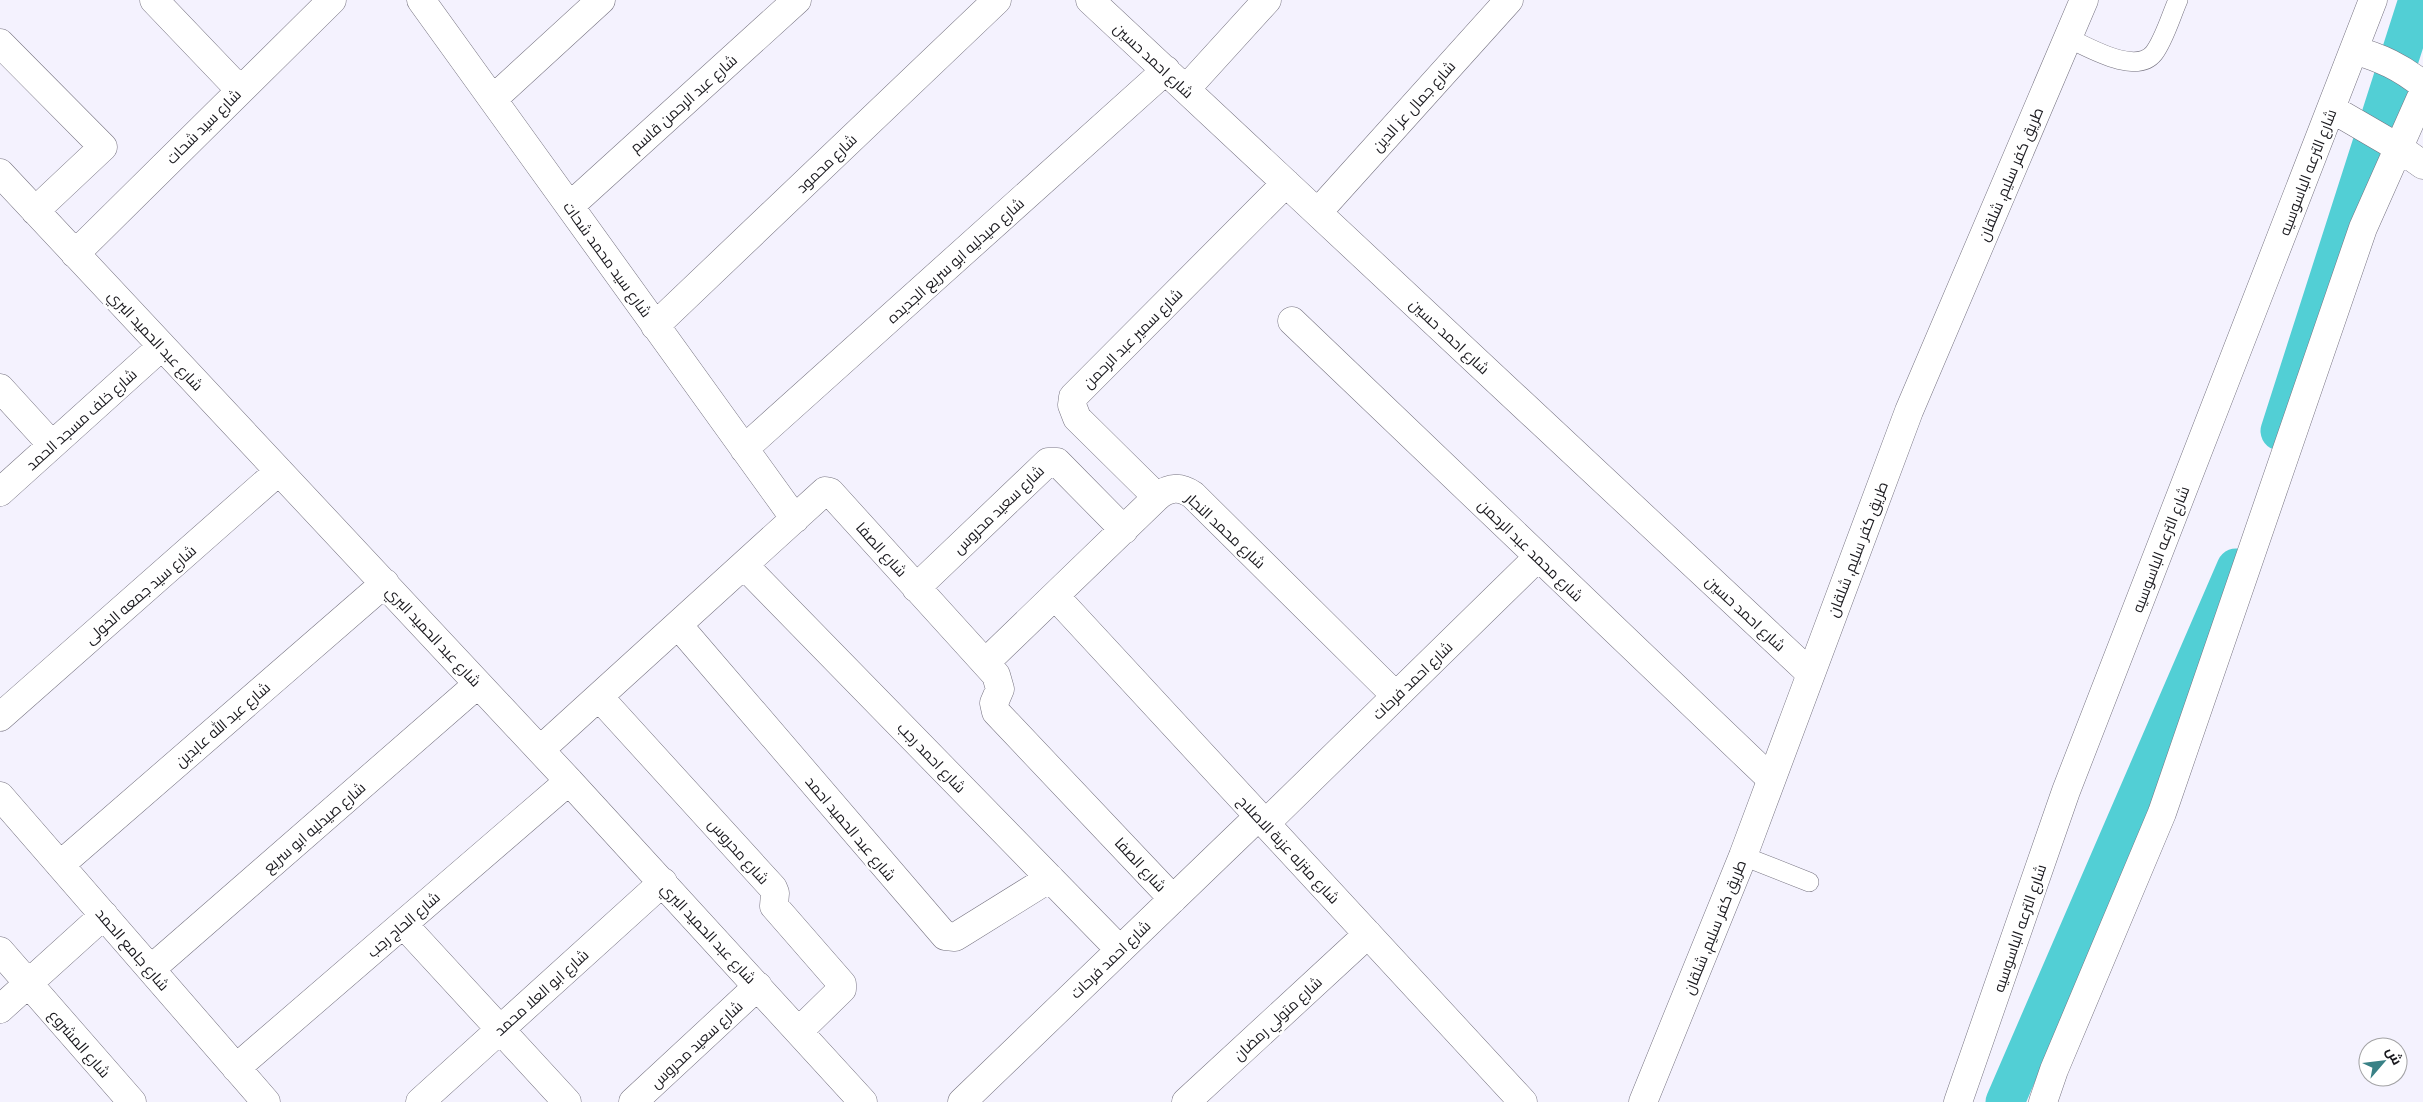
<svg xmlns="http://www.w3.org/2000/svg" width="2423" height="1102" font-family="'Exo 2',Cairo,sans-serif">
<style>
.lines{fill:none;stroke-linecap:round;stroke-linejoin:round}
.canal{stroke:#52cfd5;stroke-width:39}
.lane-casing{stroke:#767380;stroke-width:20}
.street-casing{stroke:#767380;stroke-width:29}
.secondary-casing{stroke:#767380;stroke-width:29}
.lane{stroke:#fff;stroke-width:19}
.street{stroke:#fff;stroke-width:28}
.secondary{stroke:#fff;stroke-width:28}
.labels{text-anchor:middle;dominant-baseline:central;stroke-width:5;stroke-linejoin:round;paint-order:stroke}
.street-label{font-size:15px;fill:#19181d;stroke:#fff}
</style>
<rect width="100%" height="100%" fill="#f4f2fe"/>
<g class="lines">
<path class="canal" d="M2280,431l138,-431
M2005,1102l231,-534"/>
<defs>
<path id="lane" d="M2068,38c20,9 68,38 86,15 10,-13 17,-37 24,-53
M1743,856l66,26"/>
<path id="street" d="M154,0l86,90
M421,0l374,519
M1090,0l720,673
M0,43l103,104 -68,64
M2354,50c27,8 47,17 69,35
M1186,89l81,-89
M493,99l108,-99
M2332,109l67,39 24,17
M0,173l569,608 294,321
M570,206l227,-206
M1318,212l191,-212
M75,254l257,-254
M1292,321l479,458
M655,326l342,-326
M0,388l52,57
M744,449l422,-379
M0,492l162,-146
M1157,497l-80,-79 -5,-13 1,-8 213,-214
M744,565l376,385
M916,588l132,-126h9l67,68
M1055,596l468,506
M678,625l267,311 10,1 5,-3 90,-56
M985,663l172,-166c12,-10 23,-11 36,-2l203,201
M599,697l174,191 2,5 -1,13 68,78v5l-43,42
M0,717l279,-246
M540,750l285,-259 5,1 166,183 4,14 -6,14 2,9 177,187
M0,796l266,306
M1265,824l273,-267
M60,865l325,-282
M403,924l164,178
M0,951l132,151
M151,969l327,-285
M0,1009l104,-94
M236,1068l333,-287
M420,1102l243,-220
M633,1102l125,-116
M962,1102l297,-286
M1186,1102l182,-168
M1958,1102l108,-311 307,-791
M2043,1102l11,-32 108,-257 201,-585 60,-135"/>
<path id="secondary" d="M1643,1102l100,-246 166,-445 175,-411"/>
</defs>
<use href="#lane" class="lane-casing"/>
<use href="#street" class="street-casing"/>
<use href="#secondary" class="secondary-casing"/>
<use href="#lane" class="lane"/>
<use href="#street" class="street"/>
<use href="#secondary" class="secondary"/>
</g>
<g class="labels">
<g class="street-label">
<text transform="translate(1154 60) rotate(43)">شارع احمد حسين</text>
<text transform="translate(683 103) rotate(-42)">شارع عبد الرحمن قاسم</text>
<text transform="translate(1413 106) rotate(-48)">شارع جمال عز الدين</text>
<text transform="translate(203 126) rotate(-45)">شارع سيد شحات</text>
<text transform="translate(826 163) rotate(-44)">شارع محمود</text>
<text transform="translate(2307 172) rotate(-69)">شارع الترعه الباسوسيه</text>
<text transform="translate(2010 174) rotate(-67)">طريق كفر سليم, شلقان</text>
<text transform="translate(608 259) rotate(54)">شارع سيد محمد شحات</text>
<text transform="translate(955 260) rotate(-42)">شارع صيدليه ابو سريع الجديده</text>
<text transform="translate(1450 336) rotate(43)">شارع احمد حسين</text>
<text transform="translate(1132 338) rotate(-45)">شارع سمير عبد الرحمن</text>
<text transform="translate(156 340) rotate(47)">شارع عبد الحميد البري</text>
<text transform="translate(81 419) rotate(-42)">شارع خلف مسجد الحمد</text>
<text transform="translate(998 509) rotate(-44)">شارع سعيد محروس</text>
<text transform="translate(1226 530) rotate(43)">شارع محمد النجار</text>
<text transform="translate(882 549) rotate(48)">شارع الصفا</text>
<text transform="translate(1857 549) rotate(-69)">طريق كفر سليم, شلقان</text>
<text transform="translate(2160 549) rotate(-69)">شارع الترعه الباسوسيه</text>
<text transform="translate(1531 550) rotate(44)">شارع محمد عبد الرحمن</text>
<text transform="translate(140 594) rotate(-41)">شارع سيد جمعه الخولى</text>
<text transform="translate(1746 613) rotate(43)">شارع احمد حسين</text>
<text transform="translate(434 636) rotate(47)">شارع عبد الحميد البري</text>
<text transform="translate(1412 680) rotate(-44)">شارع احمد فرحات</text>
<text transform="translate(222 724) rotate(-41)">شارع عبد الله عابدين</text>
<text transform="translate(932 757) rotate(46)">شارع احمد رجب</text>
<text transform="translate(314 827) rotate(-41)">شارع صيدليه ابو سريع</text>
<text transform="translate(851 828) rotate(50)">شارع عبد الحميد احمد</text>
<text transform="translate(1289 849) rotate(47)">شارع منزله عزبة الاصلاح</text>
<text transform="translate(739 851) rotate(48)">شارع محروس</text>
<text transform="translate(1141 864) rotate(47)">شارع الصفا</text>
<text transform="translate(403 924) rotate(-41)">شارع الحاج رجب</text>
<text transform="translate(1714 927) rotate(-68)">طريق كفر سليم, شلقان</text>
<text transform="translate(2019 928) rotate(-71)">شارع الترعه الباسوسيه</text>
<text transform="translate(709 933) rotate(47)">شارع عبد الحميد البري</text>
<text transform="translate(133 949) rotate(49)">شارع جامع الحمد</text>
<text transform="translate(1110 959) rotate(-44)">شارع احمد فرحات</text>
<text transform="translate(541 992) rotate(-42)">شارع ابو العلا محمد</text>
<text transform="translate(1277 1018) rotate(-43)">شارع متولي رمضان</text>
<text transform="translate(80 1043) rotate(49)">شارع المشروع</text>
<text transform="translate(696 1044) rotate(-43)">شارع سعيد محروس</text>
</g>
</g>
<g transform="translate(2383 1062) rotate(62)"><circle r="24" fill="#ffffff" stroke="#a3a3a5"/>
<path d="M0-4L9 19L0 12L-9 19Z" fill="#398186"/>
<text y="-8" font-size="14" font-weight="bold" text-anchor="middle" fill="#19181d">ش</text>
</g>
</svg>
